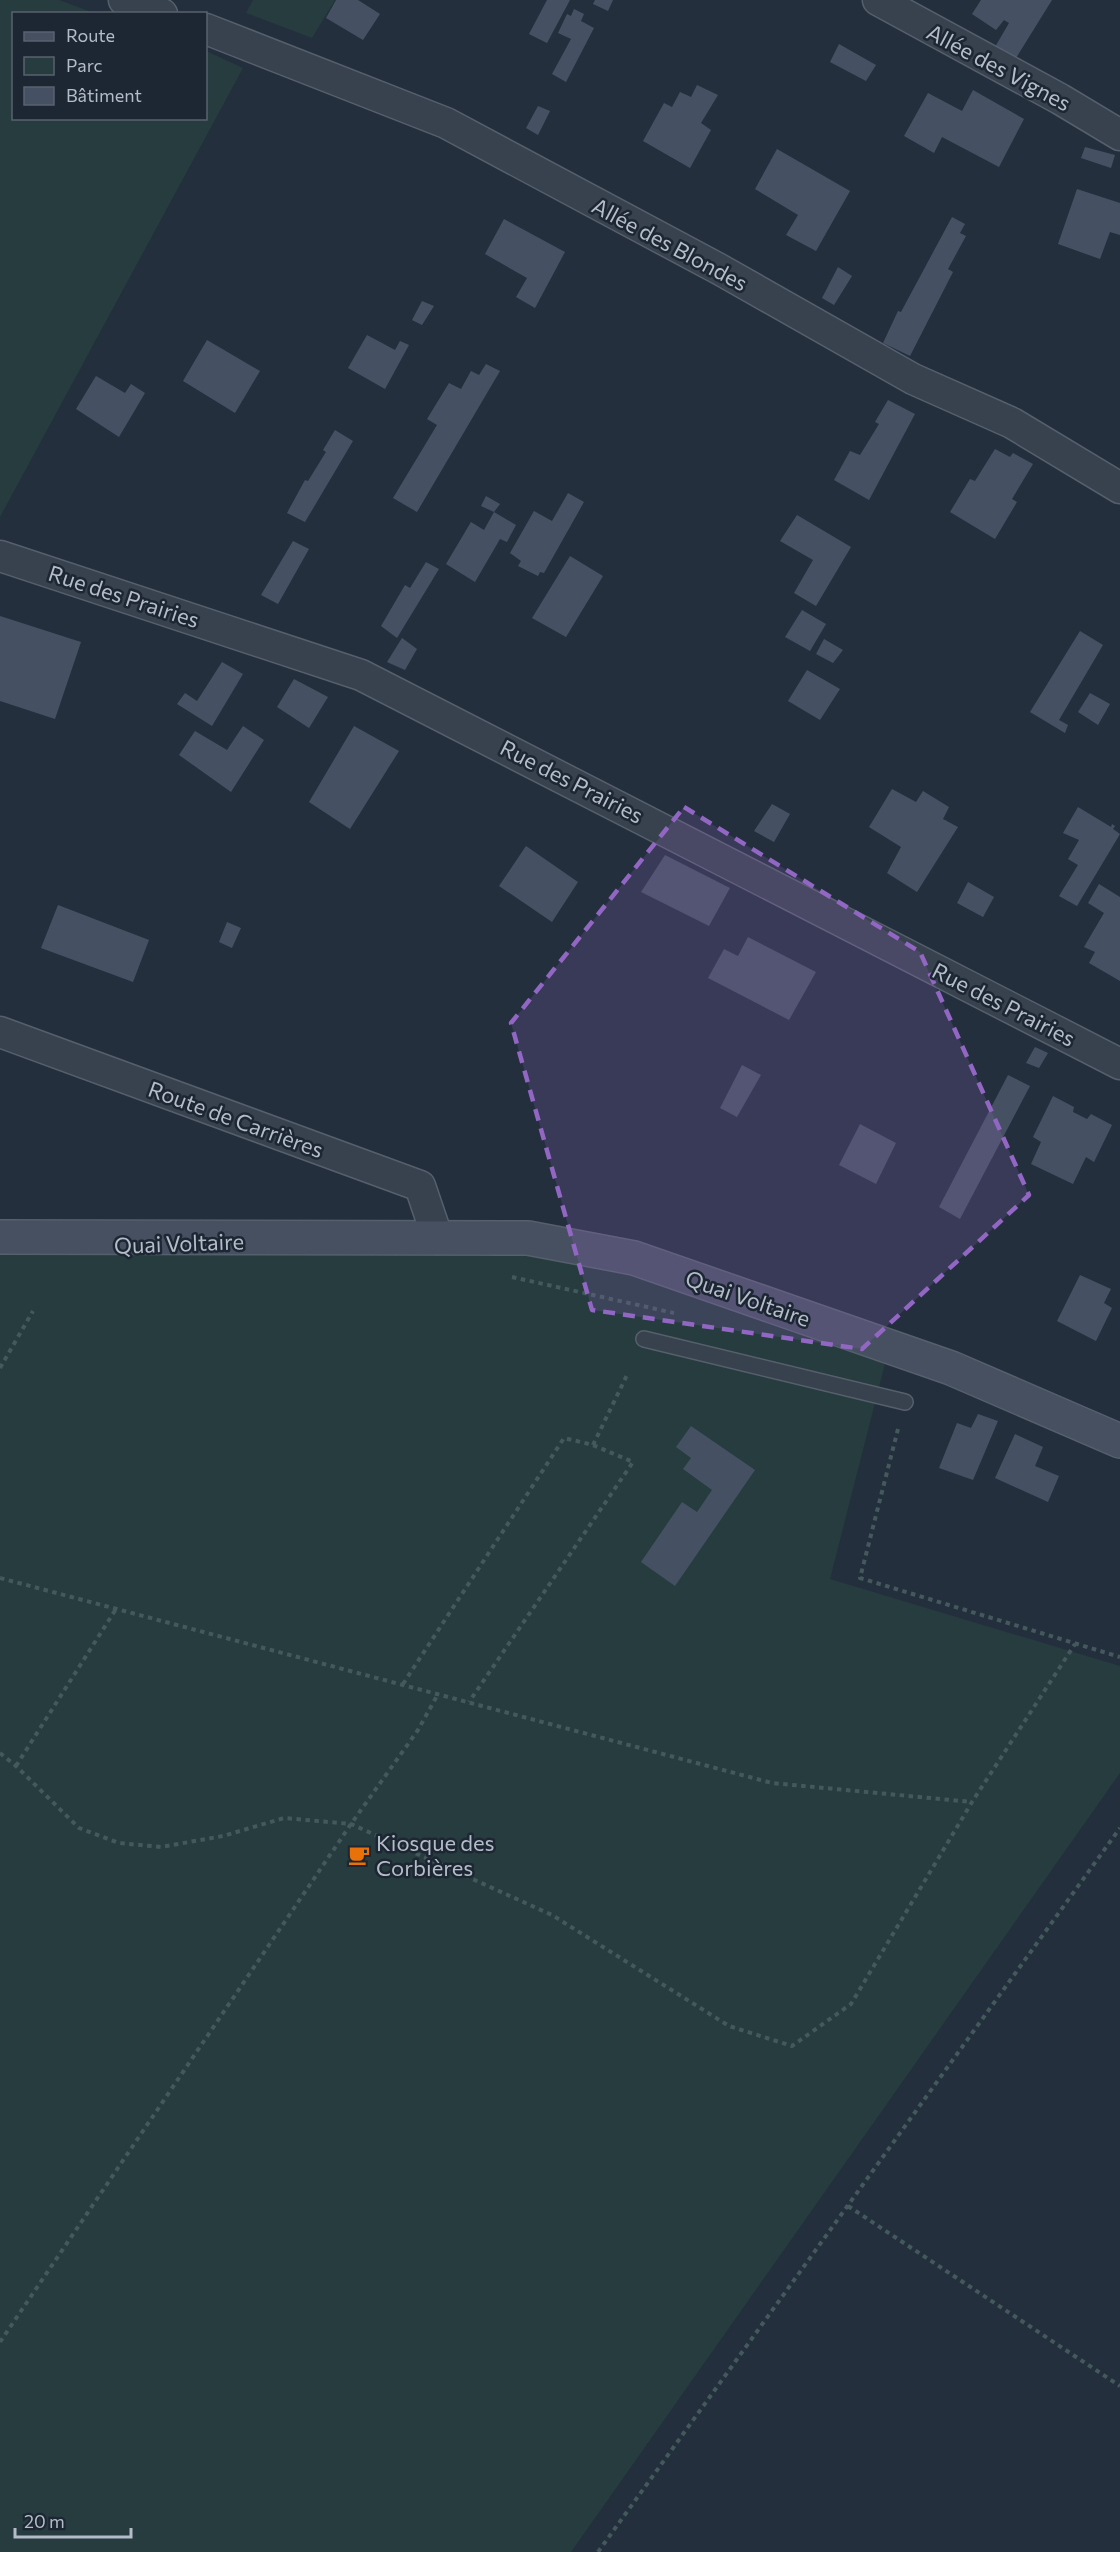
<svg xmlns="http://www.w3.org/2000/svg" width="1120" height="2552" font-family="Commissioner,sans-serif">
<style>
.green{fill:#263c3f}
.building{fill:#455162}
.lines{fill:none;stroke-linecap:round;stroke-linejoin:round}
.service-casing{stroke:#565f6c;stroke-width:18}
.minor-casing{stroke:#565f6c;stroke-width:33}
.secondary-casing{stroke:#565f6c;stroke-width:36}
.path{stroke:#44595c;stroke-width:4;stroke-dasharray:4.5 4.5;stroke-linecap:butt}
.service{stroke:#38414e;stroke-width:15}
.minor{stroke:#38414e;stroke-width:30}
.secondary{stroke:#465061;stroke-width:33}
.marked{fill:#9266c3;fill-opacity:0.2;stroke:#9266c3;stroke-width:4.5;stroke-dasharray:12 8;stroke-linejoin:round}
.labels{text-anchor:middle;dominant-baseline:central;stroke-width:5;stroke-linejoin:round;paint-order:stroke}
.street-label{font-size:22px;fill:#b4bcc9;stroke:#1d2633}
.poi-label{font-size:22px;fill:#b4bcc9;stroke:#1d2633;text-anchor:start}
</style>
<rect width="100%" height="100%" fill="#242f3e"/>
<path class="green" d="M0,0h59l35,13 -80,1v104h192v-67l37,17 -243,449z
M253,0h82l-23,38 -66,-25z
M528,1238l361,110 -59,231 290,87v107l-549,779h-571v-1302z"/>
<path class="building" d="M336,0h22l22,14 -17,26 -37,-22z
M547,0h23l-23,43 -18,-9z
M595,0h18l-5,11 -15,-7z
M981,0h71l-36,58 -21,-11 14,-24 -5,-3 -8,10 -24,-16z
M574,9l10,5 -3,7 13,7 -28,54 -14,-8 19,-35 -13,-6 9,-19 4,2z
M839,44l37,21 -10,16 -36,-19z
M697,85l21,10 -17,28 10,7 -21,38 -47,-27 21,-38 8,4 8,-15 11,5z
M973,90l51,29 -25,48 -57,-30 -8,16 -30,-17 24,-43 34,18z
M538,106l12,5 -12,24 -12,-7z
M1085,147l30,8 -4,13 -30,-10z
M777,149l73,42 -34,60 -30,-16 12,-20 -43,-26z
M1077,189l43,14v32l-10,-3 -10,27 -42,-15z
M952,217l13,7 -5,9 6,3 -18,33 5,3 -43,84 -27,-13 15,-32 3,1z
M504,219l61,33 -30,56 -19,-11 11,-19 -42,-24z
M838,267l14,9 -18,29 -12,-7z
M422,301l12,5 -12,19 -10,-5z
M367,335l28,15 5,-9 9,4 -24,44 -37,-21z
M207,340l53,31 -25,42 -52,-32z
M486,364l14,7 -83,141 -24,-14 44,-73 -10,-6 22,-36 12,6 10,-18 8,4z
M96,376l29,17 6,-9 14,9 -26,44 -43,-28z
M888,400l27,14 -46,86 -35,-20 16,-29 10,4 19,-31 -4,-2z
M335,430l18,11 -48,81 -18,-9 18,-33 3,1 18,-29 -3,-2z
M995,449l15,8 3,-4 20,11 -21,35 5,3 -22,37 -45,-27 20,-33 5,2z
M568,493l16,9 -40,71 -4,-1 -2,4 -20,-10 3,-5 -11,-8 24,-42 18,10z
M486,496l14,8 -6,8 -13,-6z
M494,512l22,13 -9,17 -7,-3 -25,43 -29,-18 25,-42 13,8z
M797,515l54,32 -35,59 -22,-13 19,-33 -33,-19z
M293,541l16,8 -31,55 -17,-9z
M570,556l33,20 -37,61 -34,-19z
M426,562l13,7 -42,69 -16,-12 24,-41 5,3z
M802,610l24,14 -16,27 -25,-14z
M0,616l81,26 -26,77 -55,-18z
M1080,631l23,14 -44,75 9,5 -3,8 -35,-21z
M402,638l15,11 -12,21 -18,-8z
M824,639l19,11 -10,13 -17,-9z
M222,662l21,12 -31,52 -35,-22 8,-11 12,8z
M807,670l33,19 -20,31 -32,-19z
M294,679l34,18 -19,31 -32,-21z
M1090,693l20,11 -12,21 -20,-13z
M243,726l21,14 -33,52 -52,-37 16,-24 32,19z
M354,726l45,25 -49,78 -41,-27z
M892,789l24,13 7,-11 26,16 -6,12 15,8 -41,65 -30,-19 14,-26 -32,-20z
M772,804l18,10 -16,28 -20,-11z
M1078,807l33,20 1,-3 3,2 -2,3 7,5 -43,72 -18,-10 19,-31 -10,-6 11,-19 -16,-7z
M526,846l52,36 -26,40 -53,-36z
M665,855l65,33 -21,38 -68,-34z
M968,882l26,15 -11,20 -26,-14z
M1099,884l21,13v84l-31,-18 6,-11 -11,-5 20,-34 -16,-10z
M58,905l91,35 -16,42 -92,-34z
M227,922l14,6 -9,20 -13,-6z
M748,937l68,35 -27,48 -81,-42 16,-29 14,7z
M1035,1047l13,6 -9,15 -13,-5z
M742,1065l19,10 -24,42 -17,-9z
M1008,1075l22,11 -70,133 -21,-12z
M1053,1096l21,11 -1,5 14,7 4,-5 21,11 -18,37 -8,-5 -13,27 -42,-20 10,-22 -8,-5z
M860,1124l36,19 -20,41 -37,-19z
M1080,1275l31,14 -7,14 8,5 -16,33 -39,-20z
M978,1414l20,7 -25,59 -34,-12 18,-45 14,5z
M691,1426l64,44 -80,116 -34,-24 41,-60 15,10 15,-22 -29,-21 8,-11 -15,-11z
M1015,1434l28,13 -8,19 24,10 -11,26 -53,-24z"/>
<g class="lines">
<defs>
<path id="service" d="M644,1339l261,63"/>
<path id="minor" d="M124,0l38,14
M878,0l182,99 60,36
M206,29l240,94 273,146 194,110 99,44 108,65
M0,556l361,119 759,389
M0,1032l420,154 18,53"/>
<path id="secondary" d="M0,1237l528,1 106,20 317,110 169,73"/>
</defs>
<use href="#service" class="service-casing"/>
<use href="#minor" class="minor-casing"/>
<use href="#secondary" class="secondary-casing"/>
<path class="path" d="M512,1277l162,36
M0,1368l33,-57
M898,1429l-38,149 260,79
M593,1445l35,-72
M0,1578l772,205 200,19
M403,1684l161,-246 29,7 40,17 -164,240
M0,1753l16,13 63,62 40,15 42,4 62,-11 61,-18 67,6 201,91 177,111 63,20 59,-42 121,-202 103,-158
M16,1766l100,-157
M848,2206l272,180
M0,2342l351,-518 67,-94 20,-36
M598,2552l522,-724"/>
<use href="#service" class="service"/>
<use href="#minor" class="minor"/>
<use href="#secondary" class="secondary"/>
</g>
<path class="marked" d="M684,807l236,145 109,243 -167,154 -270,-39 -81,-287z"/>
<defs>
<symbol id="cafe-bare" viewBox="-9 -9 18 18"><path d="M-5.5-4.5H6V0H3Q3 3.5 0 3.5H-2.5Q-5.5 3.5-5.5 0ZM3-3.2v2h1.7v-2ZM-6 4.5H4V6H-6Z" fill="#e8710a" stroke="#1d2633" stroke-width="2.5" paint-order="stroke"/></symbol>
</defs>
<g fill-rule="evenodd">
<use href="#cafe-bare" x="344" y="1840" width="30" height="30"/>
</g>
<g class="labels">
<g class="street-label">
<text transform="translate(999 67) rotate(28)">Allée des Vignes</text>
<text transform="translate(670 244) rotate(28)">Allée des Blondes</text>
<text transform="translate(124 596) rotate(18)">Rue des Prairies</text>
<text transform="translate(572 781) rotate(27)">Rue des Prairies</text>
<text transform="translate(1004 1004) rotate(27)">Rue des Prairies</text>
<text transform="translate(236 1119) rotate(20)">Route de Carrières</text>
<text transform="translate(179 1243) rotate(-2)">Quai Voltaire</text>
<text transform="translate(748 1298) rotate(19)">Quai Voltaire</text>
</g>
<g class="poi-label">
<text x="376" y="1842">Kiosque des<tspan x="376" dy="25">Corbières</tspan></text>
</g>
</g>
<rect x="12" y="12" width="195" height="108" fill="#1d2633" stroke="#59626f" stroke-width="1.5"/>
<rect x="24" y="32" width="30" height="9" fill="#465061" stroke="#59626f" stroke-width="1.5"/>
<text x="66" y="42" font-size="18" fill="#b4bcc9">Route</text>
<rect x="24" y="57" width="30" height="18" fill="#263c3f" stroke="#59626f" stroke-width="1.5"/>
<text x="66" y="72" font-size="18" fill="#b4bcc9">Parc</text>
<rect x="24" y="87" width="30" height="18" fill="#455162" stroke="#59626f" stroke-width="1.5"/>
<text x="66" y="102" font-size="18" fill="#b4bcc9">Bâtiment</text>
<path d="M15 2528v9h116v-9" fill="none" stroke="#b4bcc9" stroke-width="3"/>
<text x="24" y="2528" font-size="18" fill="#b4bcc9" stroke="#1d2633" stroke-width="4.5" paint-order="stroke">20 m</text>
</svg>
